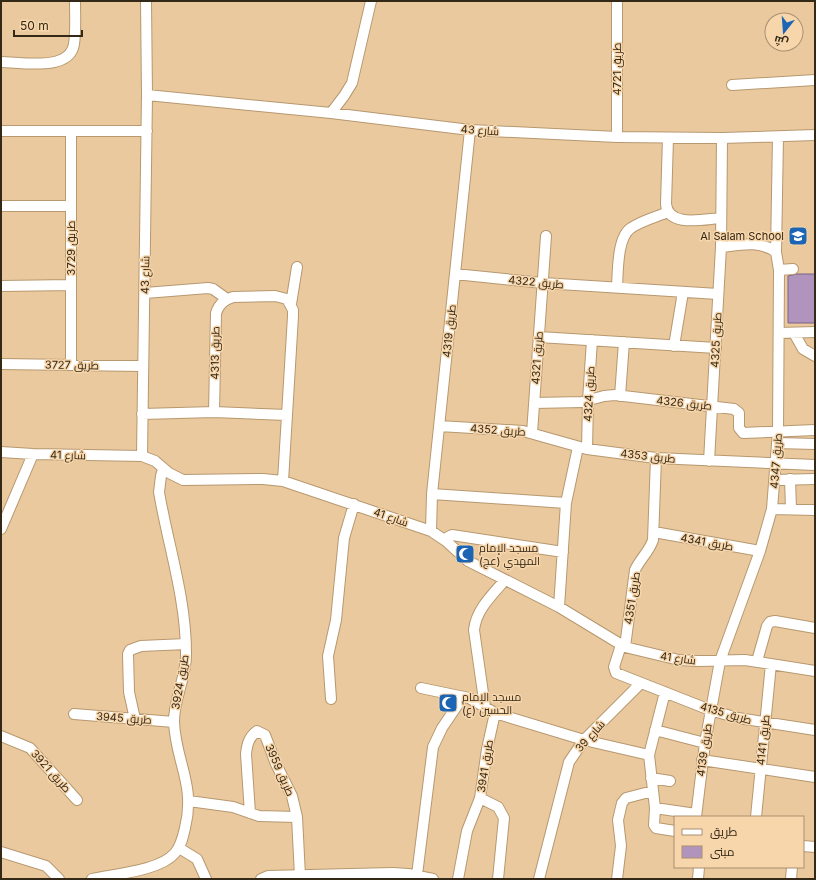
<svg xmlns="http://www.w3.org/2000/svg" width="816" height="880" font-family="Inter,Cairo,sans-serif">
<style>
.building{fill:#b094be;stroke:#7a6087}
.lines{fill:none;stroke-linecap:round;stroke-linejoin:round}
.minor-casing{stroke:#b7986f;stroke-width:12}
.minor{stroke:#fff;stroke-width:10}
.labels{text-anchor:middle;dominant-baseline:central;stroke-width:3;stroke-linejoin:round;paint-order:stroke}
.street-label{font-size:11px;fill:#342817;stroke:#f7d6ab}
.poi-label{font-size:11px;fill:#342817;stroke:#f7d6ab;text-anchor:start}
</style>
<rect width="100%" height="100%" fill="#eac99f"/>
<path class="building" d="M797,274h18v49h-27v-47z"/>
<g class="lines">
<defs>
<path id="minor" d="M1,62c20,0 69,10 73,-18 2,-14 1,-29 1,-43
M732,85l83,-5
M147,95l184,18 139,17 147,7 105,1 93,-3
M331,113l13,-17 8,-13 19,-82
M1,131h146
M617,137v-136
M668,138l-2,66c2,24 38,15 55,14
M1,206h70
M721,247c19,-2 38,-7 55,5
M779,270l14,-1
M455,274l88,9 175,11
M1,286l70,-1
M617,287c1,-15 0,-50 14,-59 10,-7 25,-11 37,-16
M145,293l63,-5 5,1 14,10
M291,304l6,-37
M779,333l36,-1
M794,333l9,16 12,7
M539,337l177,11
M674,346l9,-54
M1,364l141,2
M71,365v-234
M620,396l4,-54
M534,403l48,-1 22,-6 11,-1 119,14 5,4v15l4,5 72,-3
M214,412l2,-99c3,-9 8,-13 17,-16l42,-1 12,3 6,11v6l-10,165
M142,414l72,-2 73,3
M439,426l84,5 64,18 69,9 159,7
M532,433l14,-197
M777,443l38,1
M587,449l1,-48 4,-61
M1,452l32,2 109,2 13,5 14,12 14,7 80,-1 20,2 148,50 15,10 22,20 91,46 66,40 54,13 19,1 47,-1 70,11
M142,456l5,-361 -1,-94
M709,461l12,-214 1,-109
M790,479l1,30
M775,480l40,-1
M432,494l134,9
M772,509l43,1
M1,529l32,-75
M431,531l1,-37 38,-364
M654,532l106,19
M446,541l2,-4 4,-2 111,17
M559,607l7,-104 12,-56
M621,645l-7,22 2,6 94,37 28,8 77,12
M625,647l10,-77c5,-11 14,-18 18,-30l3,-82
M757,661l10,-35 3,-4 5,-1 40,7
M421,688l48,10 26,15 89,27 65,15
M665,692l-16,63 6,53 -1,17 2,3 19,3
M331,699l-3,-43 8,-36 8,-82 10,-34
M485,707l-11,-77c2,-20 18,-35 31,-50
M74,714l100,8
M135,719l-6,-27 -1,-38 2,-4 11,-4 45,-2
M655,730l50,13
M1,736l29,12 47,52
M702,760l113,17
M651,778l19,3
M480,798l18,9 6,11 -6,61
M189,801l44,6 26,9 38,1
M655,808l41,6
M250,813l-4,-59c1,-10 3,-17 11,-23l8,4 11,29 16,32 5,21 3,59
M696,817l9,-74 15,-82 40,-110 12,-42 6,-78 1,-161 -3,-18 2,-115
M756,817l15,-153
M803,846l12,1
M179,848l18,11 9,20
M1,852l45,14 13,13
M417,875l16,-128 9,-19 21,-31
M92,879c22,-5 68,-8 83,-26 6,-7 8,-16 10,-25 11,-44 -10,-67 -11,-107 0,-23 13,-45 12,-68 0,-55 -18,-108 -27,-161l2,-16 2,-7
M261,879l7,-3 125,-3 15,1 25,5
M458,879l9,-48 13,-33 7,-49 8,-36
M539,879l30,-117 15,-22 57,-57
M617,879l4,-33 -3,-26 4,-17 4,-5 27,-7
M698,879l1,-12
M791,879l1,-12"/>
</defs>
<use href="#minor" class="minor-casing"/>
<use href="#minor" class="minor"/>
</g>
<defs>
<symbol id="school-square" viewBox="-11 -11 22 22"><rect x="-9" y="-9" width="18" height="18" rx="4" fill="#1b65b4" stroke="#f7d6ab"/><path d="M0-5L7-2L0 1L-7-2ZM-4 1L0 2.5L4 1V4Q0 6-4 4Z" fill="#fff"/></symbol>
<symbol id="mosque-square" viewBox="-11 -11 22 22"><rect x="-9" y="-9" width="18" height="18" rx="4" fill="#1b65b4" stroke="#f7d6ab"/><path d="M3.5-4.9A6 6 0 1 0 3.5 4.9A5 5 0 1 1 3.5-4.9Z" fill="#fff"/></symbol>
</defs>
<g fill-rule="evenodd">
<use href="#school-square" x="787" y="225" width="22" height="22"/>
<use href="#mosque-square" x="454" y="543" width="22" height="22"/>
<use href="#mosque-square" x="437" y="692" width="22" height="22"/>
</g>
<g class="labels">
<g class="street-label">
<text transform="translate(617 69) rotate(-90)">طريق 4721</text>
<text transform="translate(480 130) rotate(4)">شارع 43</text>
<text transform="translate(71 248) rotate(-90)">طريق 3729</text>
<text transform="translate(145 275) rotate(-89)">شارع 43</text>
<text transform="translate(536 282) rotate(5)">طريق 4322</text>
<text transform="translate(449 331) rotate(-84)">طريق 4319</text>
<text transform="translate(716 340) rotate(-87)">طريق 4325</text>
<text transform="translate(215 353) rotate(-89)">طريق 4313</text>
<text transform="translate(537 358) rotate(-86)">طريق 4321</text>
<text transform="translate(72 365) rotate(1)">طريق 3727</text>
<text transform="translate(589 394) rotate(-87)">طريق 4324</text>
<text transform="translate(684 403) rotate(6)">طريق 4326</text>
<text transform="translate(498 430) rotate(4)">طريق 4352</text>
<text transform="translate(68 455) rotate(1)">شارع 41</text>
<text transform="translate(648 456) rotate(6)">طريق 4353</text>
<text transform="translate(776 461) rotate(-86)">طريق 4347</text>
<text transform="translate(391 517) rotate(19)">شارع 41</text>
<text transform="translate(707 542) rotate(10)">طريق 4341</text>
<text transform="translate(632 598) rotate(-81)">طريق 4351</text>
<text transform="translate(678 658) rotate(8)">شارع 41</text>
<text transform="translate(180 682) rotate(-80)">طريق 3924</text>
<text transform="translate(726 713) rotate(16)">طريق 4135</text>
<text transform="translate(124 718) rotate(4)">طريق 3945</text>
<text transform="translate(590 736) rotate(-48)">شارع 39</text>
<text transform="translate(763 740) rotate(-84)">طريق 4141</text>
<text transform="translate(704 750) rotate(-82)">طريق 4139</text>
<text transform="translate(485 766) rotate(-81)">طريق 3941</text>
<text transform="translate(280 770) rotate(66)">طريق 3959</text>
<text transform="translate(51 771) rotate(48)">طريق 3921</text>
</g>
<g class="poi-label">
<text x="784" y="236" text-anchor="end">Al Salam School</text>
<text x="479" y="548">مسجد الإمام<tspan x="479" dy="13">المهدي (عج)</tspan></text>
<text x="462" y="697">مسجد الإمام<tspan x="462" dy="13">الحسين (ع)</tspan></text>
</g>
</g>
<rect width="816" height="880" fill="none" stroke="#342817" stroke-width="4"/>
<rect x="674" y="816" width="130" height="52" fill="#f7d6ab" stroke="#a99070"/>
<rect x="682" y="829" width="20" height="6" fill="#ffffff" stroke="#a99070"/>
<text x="710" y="836" font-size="12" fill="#342817">طريق</text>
<rect x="682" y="846" width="20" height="12" fill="#b094be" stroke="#a99070"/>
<text x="710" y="856" font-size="12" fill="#342817">مبنى</text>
<g transform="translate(784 32) rotate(197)"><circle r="19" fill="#f7d6ab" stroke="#a99070"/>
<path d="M0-3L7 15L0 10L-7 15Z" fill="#1b65b4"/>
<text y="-6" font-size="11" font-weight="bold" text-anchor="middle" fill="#342817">ش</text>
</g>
<path d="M14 30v6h68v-6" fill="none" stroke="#342817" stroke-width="2"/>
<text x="20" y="30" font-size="12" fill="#342817" stroke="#f7d6ab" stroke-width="3" paint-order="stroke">50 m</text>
</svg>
